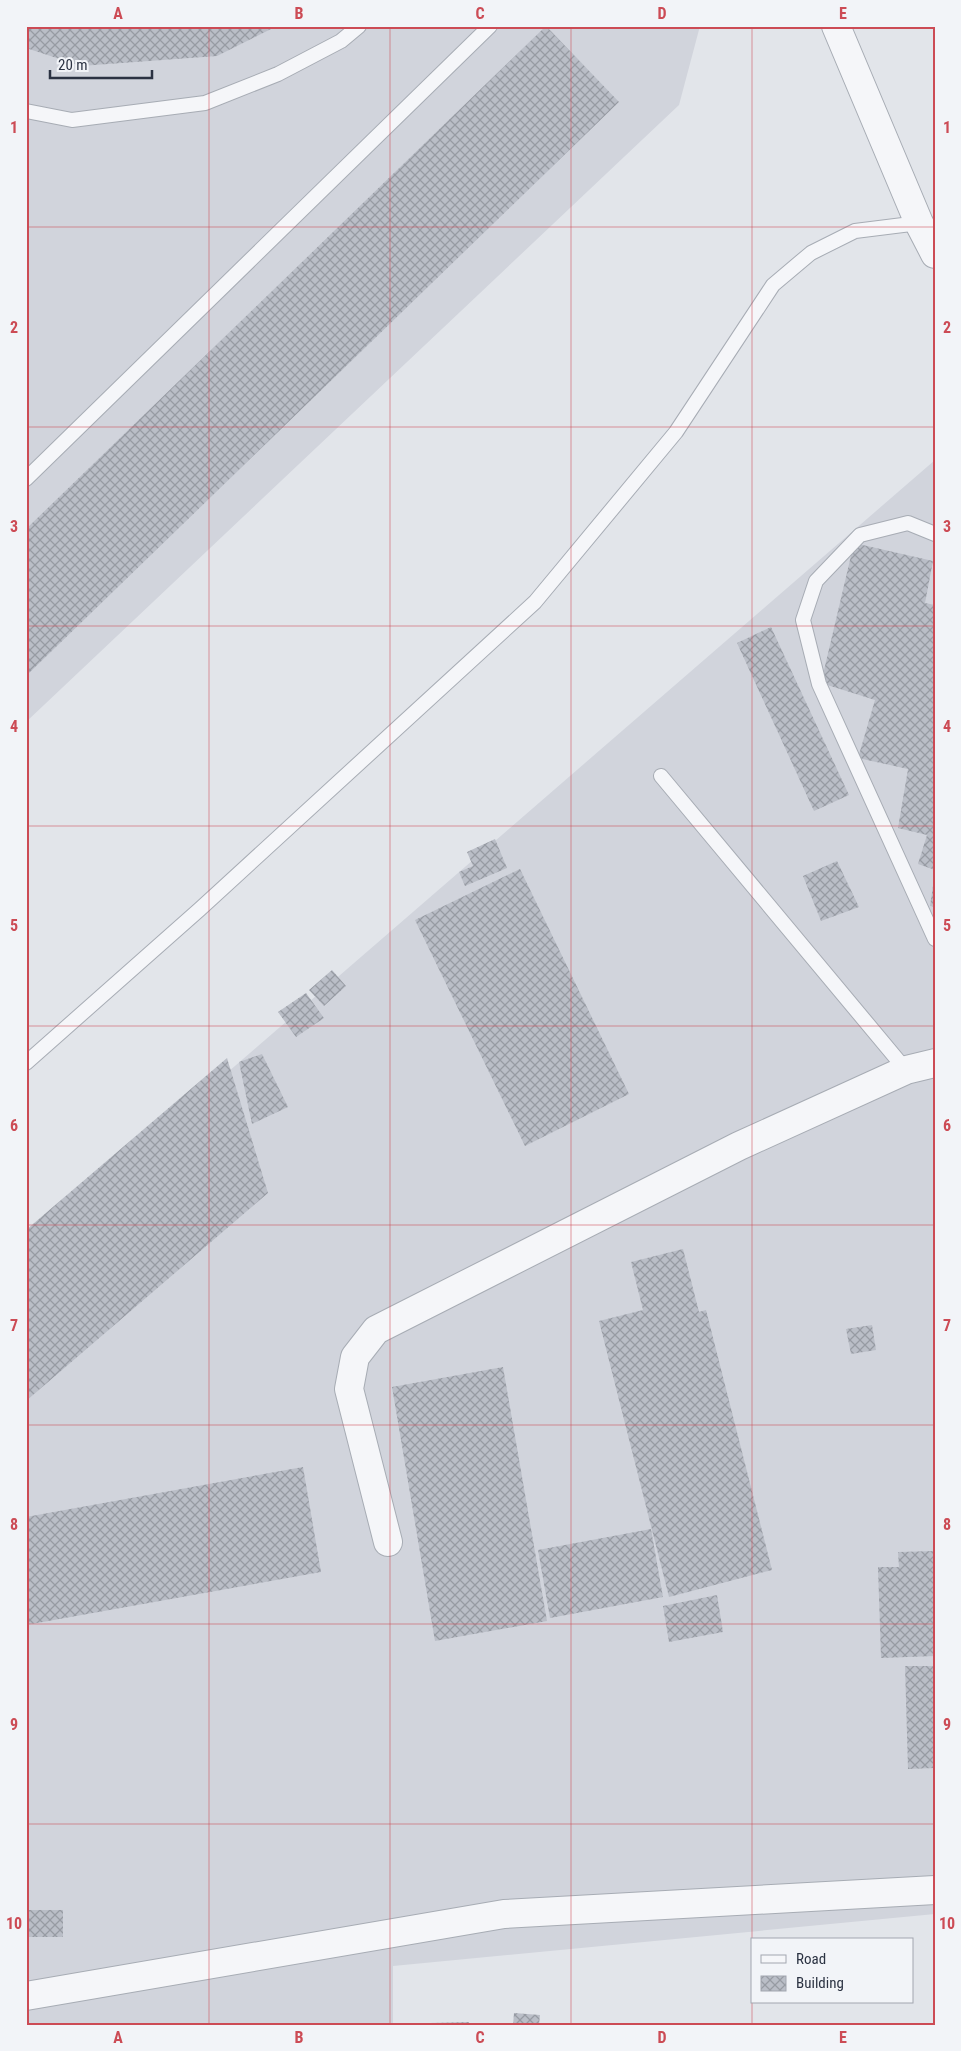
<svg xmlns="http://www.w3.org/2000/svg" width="961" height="2051" font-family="'Roboto Condensed',sans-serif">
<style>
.built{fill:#d1d4dc}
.building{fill:url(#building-cross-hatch)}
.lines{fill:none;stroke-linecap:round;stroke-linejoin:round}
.lane-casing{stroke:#a7acb4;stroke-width:16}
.street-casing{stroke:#a7acb4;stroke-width:30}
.lane{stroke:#f5f6f9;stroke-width:14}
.street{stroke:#f5f6f9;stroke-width:28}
.grid{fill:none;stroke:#cc4b55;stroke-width:1;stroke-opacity:0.55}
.neatline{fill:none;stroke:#cc4b55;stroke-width:2}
.grid-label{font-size:16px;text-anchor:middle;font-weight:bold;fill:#cc4b55}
</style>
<defs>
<pattern id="building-cross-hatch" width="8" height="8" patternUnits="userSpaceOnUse" patternTransform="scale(1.25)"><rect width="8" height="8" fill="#babec7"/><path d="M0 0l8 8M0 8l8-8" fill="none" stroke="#979ba3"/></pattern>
</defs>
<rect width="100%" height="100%" fill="#e2e5ea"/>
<path class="built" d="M26,26h674l-21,79 -653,617z
M935,460v1454l-542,52v59h-367v-778z"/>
<path class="building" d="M26,26h251l-60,30 -136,10 -55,-18z
M546,26l73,76 -593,574v-147z
M854,543l79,18 -8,42 10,2v265l-17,-6 9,-29 -29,-7 10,-59 -50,-11 17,-58 -54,-17z
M771,627l78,168 -35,16 -77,-168z
M495,839l12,29 -42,18 -6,-14 14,-6 -6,-14z
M837,861l22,46 -38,14 -18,-45z
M520,869l109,225 -104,52 -110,-226z
M934,879h1v28l-5,-1z
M332,970l14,16 -22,20 -15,-16z
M306,993l18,25 -28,19 -18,-25z
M262,1054l26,53 -36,17 -13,-62z
M227,1058l41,135 -242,208v-171z
M683,1249l16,63 7,-2 66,260 -103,27 -70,-276 44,-11 -12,-48z
M872,1325l4,25 -25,4 -5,-25z
M503,1367l44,254 -112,20 -43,-254z
M303,1467l18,105 -295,53v-108z
M651,1529l12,68 -113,21 -12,-68z
M935,1551v105l-54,2 -3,-91h21l-1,-15z
M717,1595l6,37 -54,10 -6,-36z
M905,1666h30v102l-27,1z
M26,1910h37v27h-37z
M514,2013l26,2 -1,10h-26z
M469,2022v3h-39v-2z"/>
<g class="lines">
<defs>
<path id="lane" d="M26,111l46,9 133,-17 73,-29 63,-33 18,-15
M26,479l464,-453
M935,534l-27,-11 -48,12 -44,46 -13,39 16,64 116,255
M661,776l245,294
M26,1063l174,-154 335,-307 141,-170 97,-147 38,-32 44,-22 64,-8"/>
<path id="street" d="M836,26l83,197 16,31
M388,1542l-39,-153 6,-32 21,-27 363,-184 167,-76 29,-7
M26,1996l478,-82 431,-24"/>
</defs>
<use href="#lane" class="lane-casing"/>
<use href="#street" class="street-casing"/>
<use href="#lane" class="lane"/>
<use href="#street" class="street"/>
</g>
<path class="grid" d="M209,26v1999M390,26v1999M571,26v1999M752,26v1914M26,227h909M26,427h909M26,626h909M26,826h909M26,1026h909M26,1225h909M26,1425h909M26,1624h909M26,1824h909M752,2002v23"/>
<rect width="961" height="2051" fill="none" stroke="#f2f4f8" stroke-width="55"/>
<rect x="751" y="1938" width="162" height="65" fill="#f2f4f8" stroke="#a2a6af"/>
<rect x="761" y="1955" width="25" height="8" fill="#f5f6f9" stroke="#a2a6af"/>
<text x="796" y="1964" font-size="15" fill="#2b3242">Road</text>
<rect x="761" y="1976" width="25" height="15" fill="url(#building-cross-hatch)" stroke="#a2a6af"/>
<text x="796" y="1988" font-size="15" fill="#2b3242">Building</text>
<path d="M50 70v8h102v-8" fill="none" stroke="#2b3242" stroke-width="2.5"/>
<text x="58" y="70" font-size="15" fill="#2b3242" stroke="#f2f4f8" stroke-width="4" paint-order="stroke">20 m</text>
<rect x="28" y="28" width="906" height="1996" class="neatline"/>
<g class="grid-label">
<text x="118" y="19">A</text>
<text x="299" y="19">B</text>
<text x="480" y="19">C</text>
<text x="662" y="19">D</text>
<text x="843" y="19">E</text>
<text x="14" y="133">1</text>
<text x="947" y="133">1</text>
<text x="14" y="333">2</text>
<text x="947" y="333">2</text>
<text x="14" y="532">3</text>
<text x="947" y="532">3</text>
<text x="14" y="732">4</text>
<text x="947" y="732">4</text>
<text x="14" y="931">5</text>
<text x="947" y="931">5</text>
<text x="14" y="1131">6</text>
<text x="947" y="1131">6</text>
<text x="14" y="1331">7</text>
<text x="947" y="1331">7</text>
<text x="14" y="1530">8</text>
<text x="947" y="1530">8</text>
<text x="14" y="1730">9</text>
<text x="947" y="1730">9</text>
<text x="14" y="1929">10</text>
<text x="947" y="1929">10</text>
<text x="118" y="2043">A</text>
<text x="299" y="2043">B</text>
<text x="480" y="2043">C</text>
<text x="662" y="2043">D</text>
<text x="843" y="2043">E</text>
</g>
</svg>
